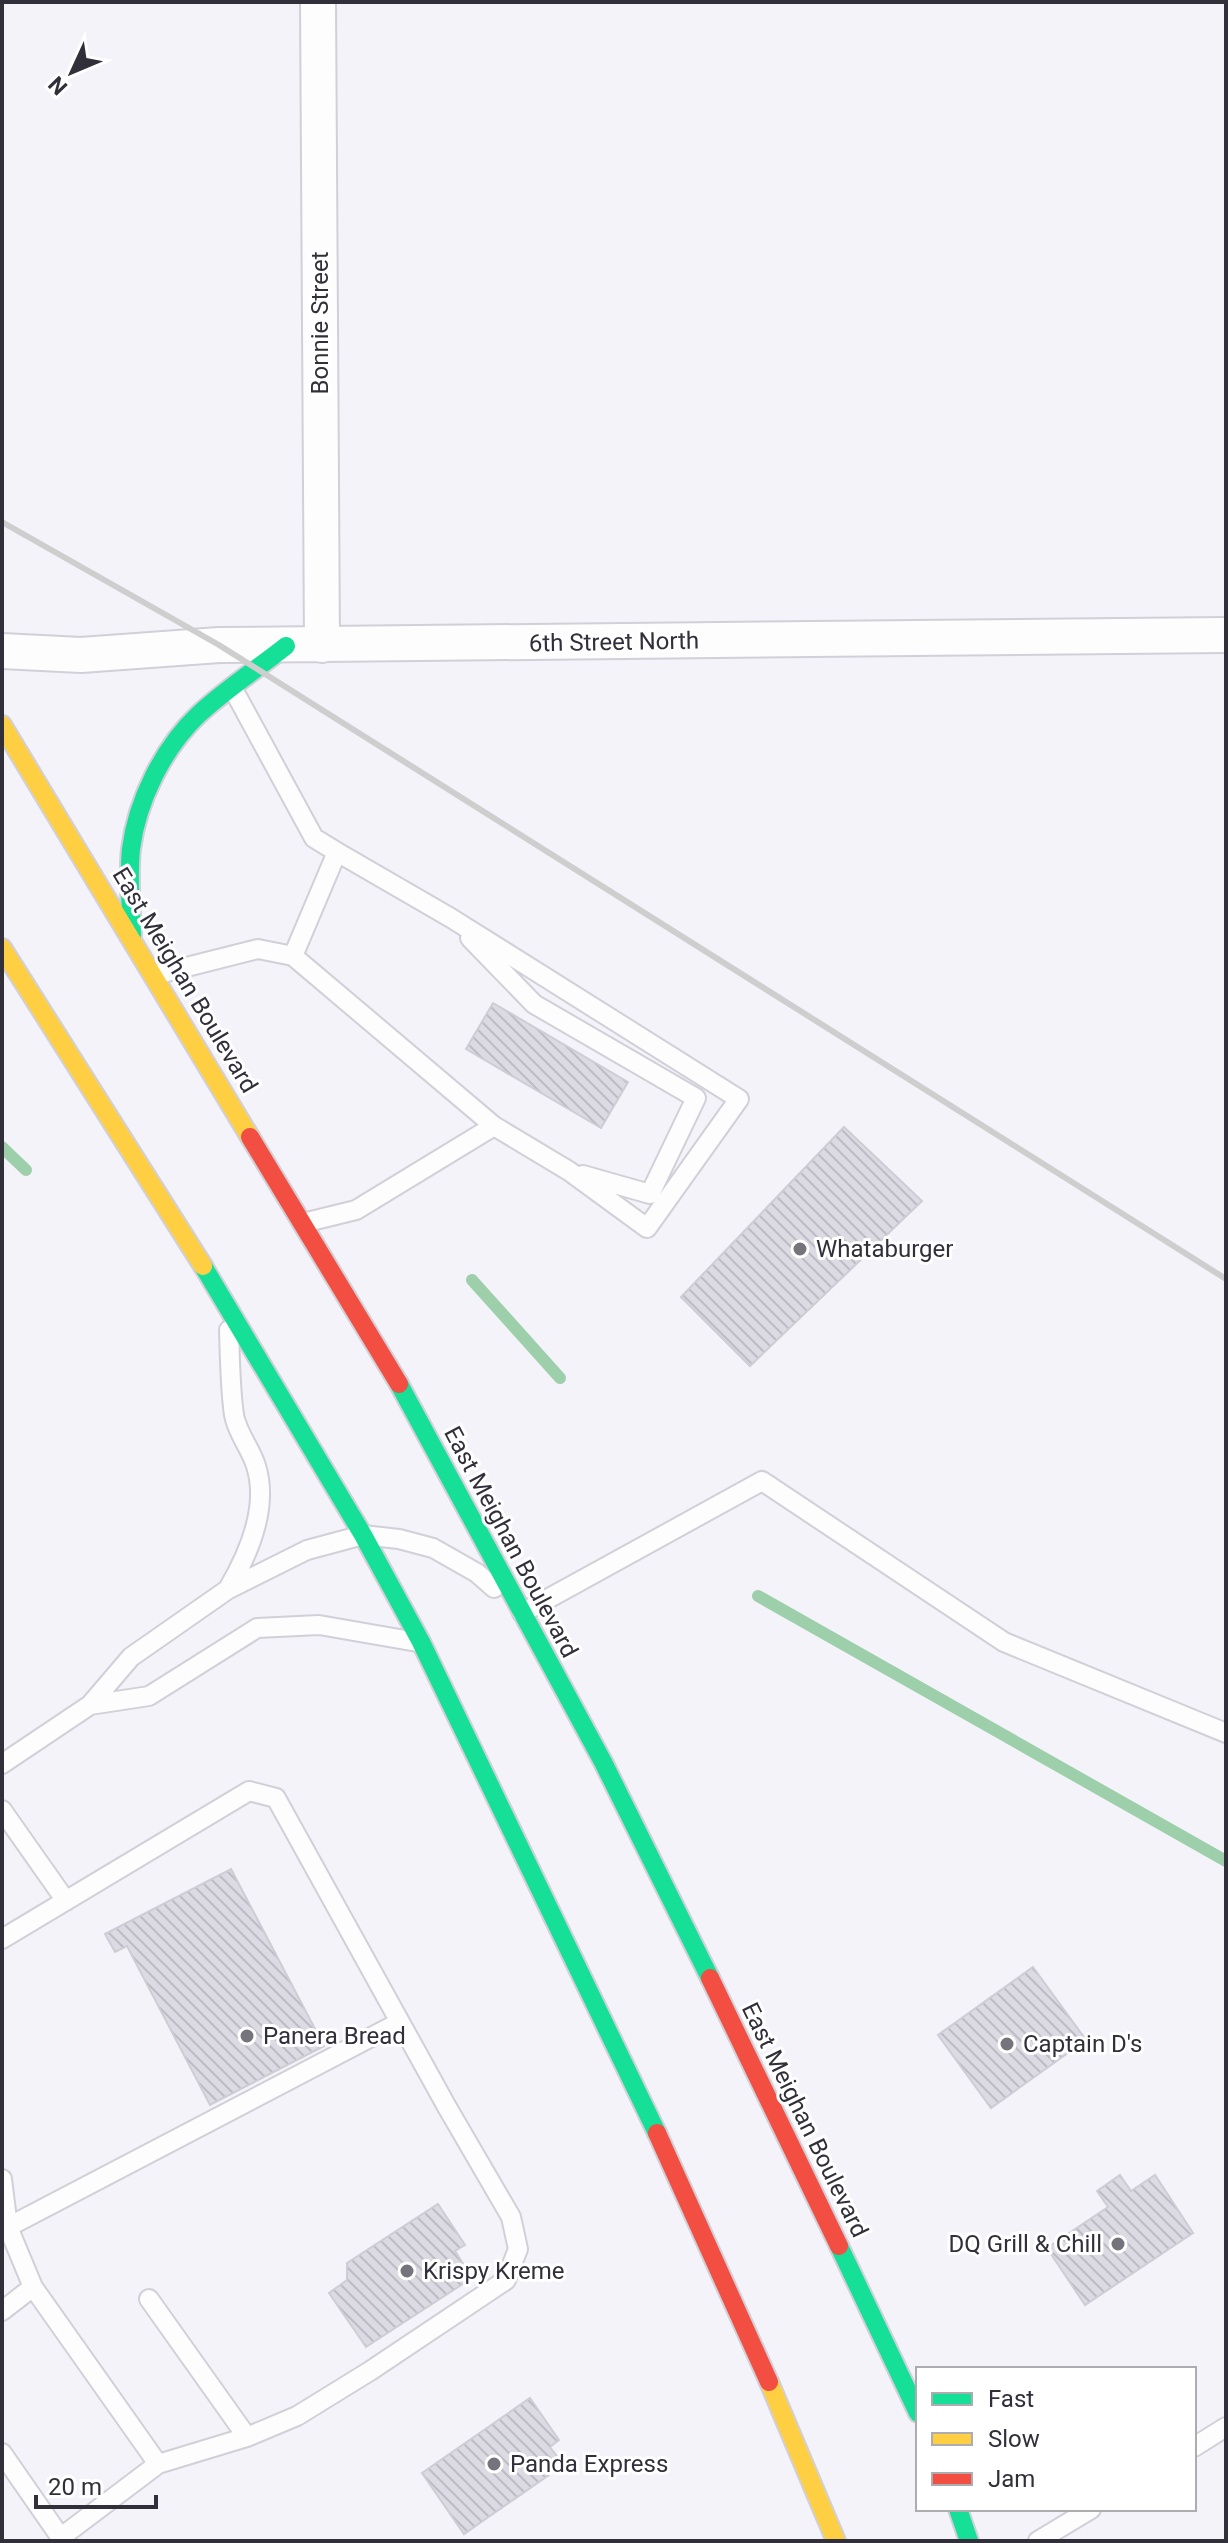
<svg xmlns="http://www.w3.org/2000/svg" width="1228" height="2543" font-family="Roboto,sans-serif">
<style>
.lines{fill:none;stroke-linecap:round;stroke-linejoin:round}
.stream{stroke:#9ccfaa;stroke-width:12}
.building{fill:url(#building-back-hatch);stroke:#ceccd4;stroke-width:2}
.lane-casing{stroke:#d1d0d8;stroke-width:22}
.street-casing{stroke:#d1d0d8;stroke-width:38}
.fast-casing{stroke:#d1d0d8;stroke-width:22}
.slow-casing{stroke:#d1d0d8;stroke-width:22}
.jam-casing{stroke:#d1d0d8;stroke-width:22}
.lane{stroke:#fdfdfe;stroke-width:18}
.street{stroke:#fdfdfe;stroke-width:34}
.fast{stroke:#16e098;stroke-width:18}
.slow{stroke:#ffcf43;stroke-width:18}
.jam{stroke:#f24e42;stroke-width:18}
.rail{stroke:#cececf;stroke-width:6}
.poi-dot{fill:#75747d;stroke:#fff;stroke-width:3}
.labels{text-anchor:middle;dominant-baseline:central;stroke-width:6;stroke-linejoin:round;paint-order:stroke}
.street-label{font-size:24px;fill:#312f3a;stroke:#fff}
.poi-label{font-size:24px;fill:#312f3a;stroke:#fff;text-anchor:start}
</style>
<defs>
<pattern id="building-back-hatch" width="6" height="6" patternUnits="userSpaceOnUse" patternTransform="scale(2)"><rect width="6" height="6" fill="#dcdae2"/><path d="M-1 5l2 2M0 0l6 6M5-1l2 2" fill="none" stroke="#bdbbc3"/></pattern>
</defs>
<rect width="100%" height="100%" fill="#f4f3f9"/>
<g class="lines">
<path class="stream" d="M2,1147l24,23
M472,1280l88,98
M758,1596l468,265"/>
</g>
<path class="building" d="M493,1003l135,79 -27,46 -135,-79z
M844,1127l78,74 -172,165 -69,-69z
M231,1869l93,177 -114,59 -83,-159 -12,6 -10,-18z
M1033,1967l53,73 -95,68 -53,-73z
M1120,2175l11,16 24,-16 38,58 -108,72 -38,-57 61,-41 -11,-16z
M438,2204l27,41 -10,6 17,27 -106,69 -37,-54 18,-13v-17z
M530,2398l29,42 -9,7 9,12 -14,10 4,6 -85,59 -42,-61z"/>
<g class="lines">
<defs>
<path id="lane" d="M233,689l81,149 23,14
M470,938l64,66 162,94 -46,96 -67,-19
M155,975l103,-26 35,7 201,170 75,45 78,57 92,-129 -288,-181 -114,-66 -44,104
M303,1223l53,-13 138,-84
M228,1589c20,-34 41,-82 28,-123 -5,-17 -19,-33 -22,-51 -4,-28 -4,-57 -5,-85
M522,1613l240,-132 242,161 222,91
M90,1705l59,-9 108,-68 62,-3 98,17
M2,1764l88,-59 41,-48 96,-67 80,-40 56,-15 36,4 34,9 44,25 17,15
M2,1810l64,91
M2,1939l247,-148 27,7 171,309 64,110 7,32 -12,31 -136,91 -73,45 -50,21 -89,27 -98,74
M2,2179l6,48 25,60 -31,24
M8,2227l392,-205
M33,2287l125,177
M149,2299l98,138
M1194,2447l32,-20
M2,2453l61,88
M1038,2541l53,-32"/>
<path id="street" d="M318,2l4,643
M2,651l79,4 138,-10 1007,-10"/>
<path id="fast" d="M132,935c-1,-28 -4,-58 -1,-86 6,-48 32,-101 68,-135 27,-25 58,-45 87,-68
M203,1266l160,269 58,107 236,491
M399,1384l204,378 107,216
M839,2246l79,167
M958,2509l11,32"/>
<path id="slow" d="M2,725l248,412
M2,948l201,318
M769,2382l67,159"/>
<path id="jam" d="M250,1137l149,247
M710,1978l129,268
M657,2133l112,249"/>
</defs>
<use href="#lane" class="lane-casing"/>
<use href="#street" class="street-casing"/>
<use href="#fast" class="fast-casing"/>
<use href="#slow" class="slow-casing"/>
<use href="#jam" class="jam-casing"/>
<use href="#lane" class="lane"/>
<use href="#street" class="street"/>
<use href="#fast" class="fast"/>
<use href="#slow" class="slow"/>
<use href="#jam" class="jam"/>
<path class="rail" d="M2,522l217,123 1007,634"/>
</g>
<g class="poi-dot">
<circle cx="800" cy="1249" r="8"/>
<circle cx="247" cy="2036" r="8"/>
<circle cx="1007" cy="2044" r="8"/>
<circle cx="1118" cy="2244" r="8"/>
<circle cx="407" cy="2271" r="8"/>
<circle cx="494" cy="2464" r="8"/>
</g>
<g class="labels">
<g class="street-label">
<text transform="translate(320 323) rotate(-90)">Bonnie Street</text>
<text transform="translate(614 642) rotate(-1)">6th Street North</text>
<text transform="translate(185 980) rotate(59)">East Meighan Boulevard</text>
<text transform="translate(511 1542) rotate(62)">East Meighan Boulevard</text>
<text transform="translate(805 2120) rotate(64)">East Meighan Boulevard</text>
</g>
<g class="poi-label">
<text x="816" y="1249">Whataburger</text>
<text x="263" y="2036">Panera Bread</text>
<text x="1023" y="2044">Captain D's</text>
<text x="1102" y="2244" text-anchor="end">DQ Grill &amp; Chill</text>
<text x="423" y="2271">Krispy Kreme</text>
<text x="510" y="2464">Panda Express</text>
</g>
</g>
<rect width="1228" height="2543" fill="none" stroke="#312f3a" stroke-width="8"/>
<rect x="916" y="2367" width="280" height="144" fill="#ffffff" stroke="#adacb0" stroke-width="2"/>
<rect x="932" y="2393" width="40" height="12" fill="#16e098" stroke="#adacb0" stroke-width="2"/>
<text x="988" y="2407" font-size="24" fill="#312f3a">Fast</text>
<rect x="932" y="2433" width="40" height="12" fill="#ffcf43" stroke="#adacb0" stroke-width="2"/>
<text x="988" y="2447" font-size="24" fill="#312f3a">Slow</text>
<rect x="932" y="2473" width="40" height="12" fill="#f24e42" stroke="#adacb0" stroke-width="2"/>
<text x="988" y="2487" font-size="24" fill="#312f3a">Jam</text>
<g transform="translate(72 72) rotate(226)" stroke="#ffffff" stroke-width="6" paint-order="stroke">
<path d="M0-6L14 30L0 20L-14 30Z" fill="#312f3a"/>
<text y="-12" font-size="22" font-weight="bold" text-anchor="middle" fill="#312f3a">N</text>
</g>
<path d="M36 2495v12h120v-12" fill="none" stroke="#312f3a" stroke-width="4"/>
<text x="48" y="2495" font-size="24" fill="#312f3a" stroke="#ffffff" stroke-width="6" paint-order="stroke">20 m</text>
</svg>
